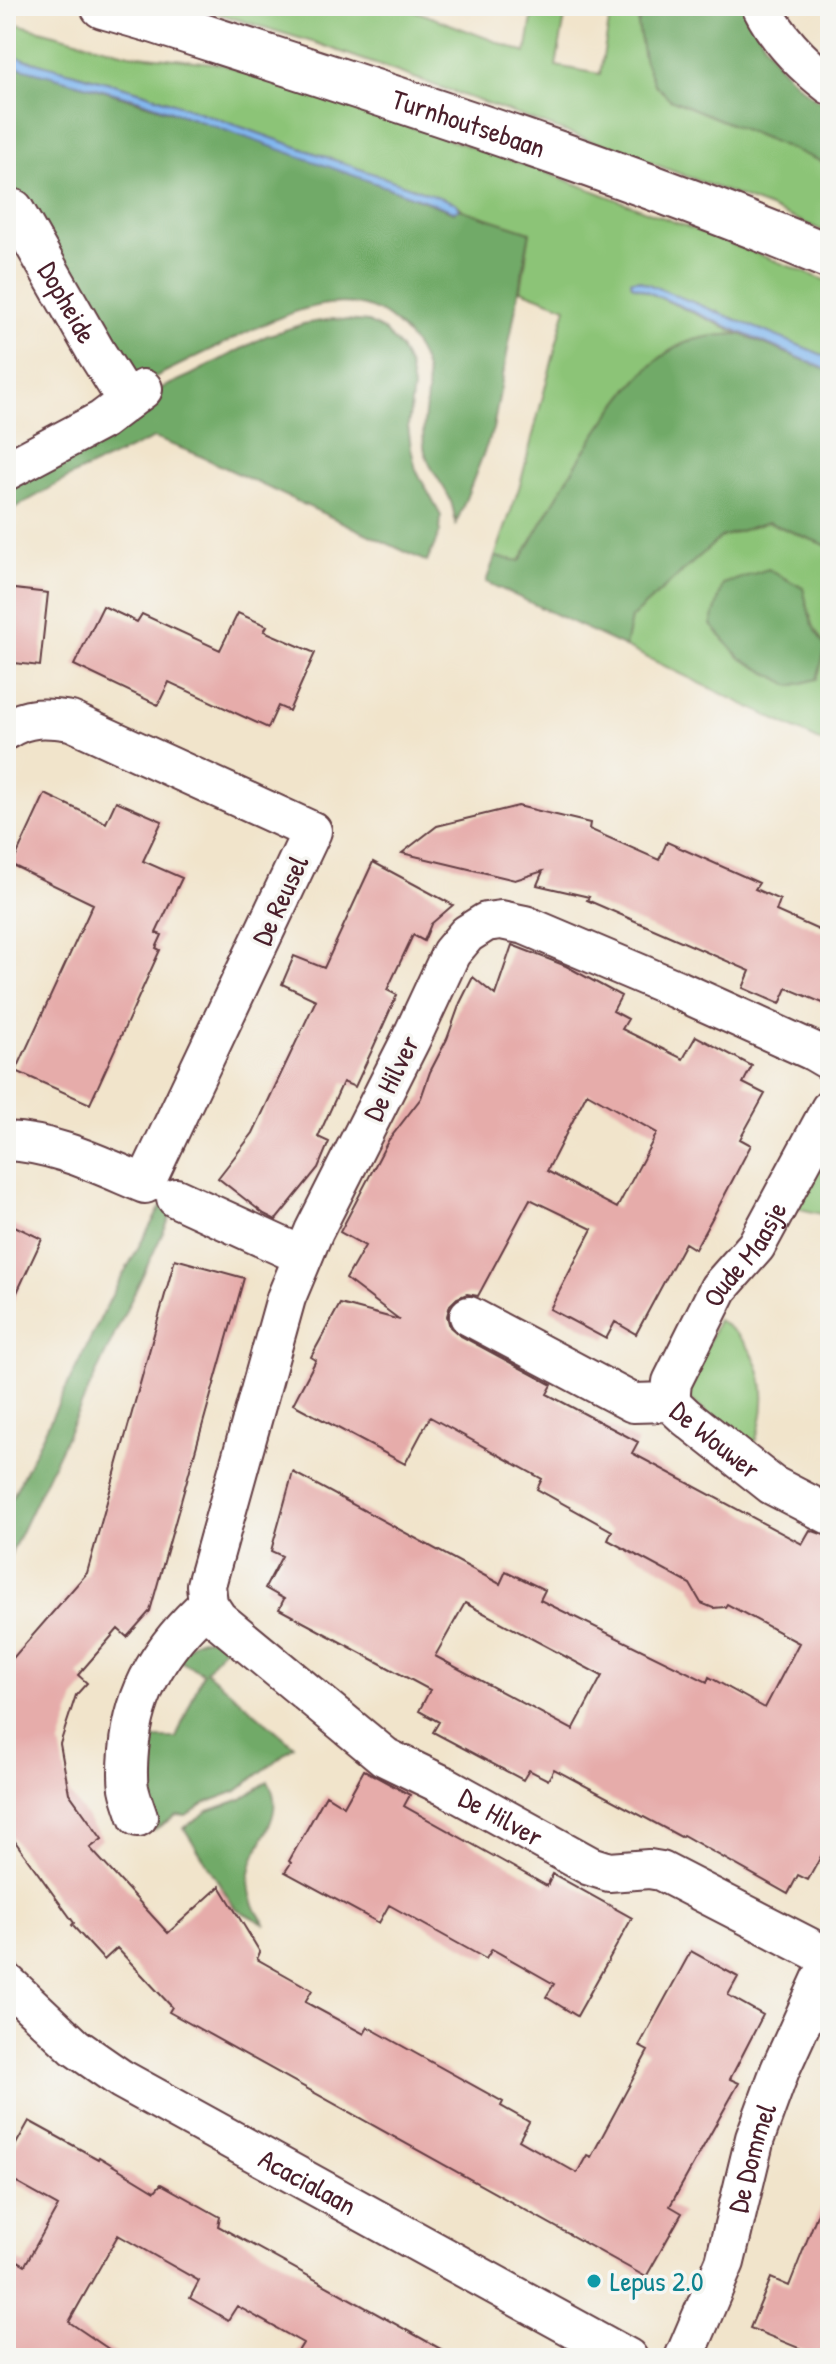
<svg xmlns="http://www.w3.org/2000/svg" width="836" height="2364" font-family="'Patrick Hand',sans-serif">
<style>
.green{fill:#8cc477;stroke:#6b7251;stroke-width:2;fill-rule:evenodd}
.forest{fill:#71aa68;stroke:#5e644a;stroke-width:2}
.water{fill:#81b8f0;stroke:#666c8e;stroke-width:2}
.building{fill:#e6acaa;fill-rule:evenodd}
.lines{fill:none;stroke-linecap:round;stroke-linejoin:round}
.street-casing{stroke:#633d43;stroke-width:42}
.secondary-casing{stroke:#633d43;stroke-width:48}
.street{stroke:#fff;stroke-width:38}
.secondary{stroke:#fff;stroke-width:44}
.culture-dot{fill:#0f9aa8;stroke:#f6f6f2;stroke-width:3}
.labels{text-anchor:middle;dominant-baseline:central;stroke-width:7;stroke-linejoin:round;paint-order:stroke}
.street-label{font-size:28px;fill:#4a1f2b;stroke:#f6f6f2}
.culture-label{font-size:28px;fill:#0d838f;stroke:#f6f6f2;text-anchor:start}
</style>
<rect width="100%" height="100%" fill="#f6f6f2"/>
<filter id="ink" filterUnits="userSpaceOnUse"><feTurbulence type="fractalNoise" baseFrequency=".0125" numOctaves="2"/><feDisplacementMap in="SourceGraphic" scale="16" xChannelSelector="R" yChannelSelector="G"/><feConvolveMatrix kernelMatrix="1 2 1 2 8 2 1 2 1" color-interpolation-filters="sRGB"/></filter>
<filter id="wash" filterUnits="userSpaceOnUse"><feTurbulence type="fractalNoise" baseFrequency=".006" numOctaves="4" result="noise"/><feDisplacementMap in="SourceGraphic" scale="32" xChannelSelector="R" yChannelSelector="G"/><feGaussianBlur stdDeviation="1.8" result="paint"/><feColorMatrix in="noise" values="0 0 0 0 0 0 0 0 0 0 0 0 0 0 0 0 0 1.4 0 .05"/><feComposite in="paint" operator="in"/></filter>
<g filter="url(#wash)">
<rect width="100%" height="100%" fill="#f1e4cb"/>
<path class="green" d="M193,6h209l124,47 8,-47h33l-11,60 44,8 12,-68h31l-5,19 32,74 160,66v69l-60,-26 -145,-55 -306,-109z
M6,21l123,33 93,10 318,106 290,112v76l-192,-78h-7l1,5 108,49 -27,2 -84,52 -40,58 -69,115 -25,-4 25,-72 46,-178 -45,-17 9,-58 -66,-21 -8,-8 -313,-111 -137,-38z
M767,522l63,25v199l-205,-99 6,-29 45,-42 45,-39zM723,584l80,5 9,35 14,24z
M830,1135v81l-38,-9z
M718,1320c51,31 54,82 33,133l-65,-58z"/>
<path class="forest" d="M643,6h103c20,46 40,76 84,102v57l-160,-66 -16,-15 -10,-25 -6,-34z
M6,64c153,38 300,94 448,148l6,-3 70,23 -37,197 -37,95c-2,-9 -3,-21 -8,-29 -8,-16 -18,-24 -23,-43 -7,-31 10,-61 -2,-91 -6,-16 -16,-27 -29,-39 -49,-43 -122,-2 -171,22 -28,13 -55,27 -83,40l-28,-35 -106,-155z
M333,319l35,3 17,9 15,17 9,19 4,21 -5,38 3,22 5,22 25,46 -1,16 -13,30 -231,-108 -42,-16 -77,35 -71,40v-23l130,-71 8,-9 2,-15 45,-20 75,-39 37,-12z
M740,334l90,37v176l-62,-25 -47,15 -90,81 -6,29 -139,-65 9,-25 25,4c34,-58 104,-195 165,-218 18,-7 36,-8 55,-9z
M768,569l35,19 9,36 14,24 -9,31 -26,7 -51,-28 -29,-33 12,-41z
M163,1203l12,4 -169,357v-54l107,-217z
M201,1639h13l12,5 -20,27 88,75 -57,45 -32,12 -19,13 -9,-1 -23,15 -7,-16 -9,-76h38l27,-65 -27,-14 17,-17z
M268,1781c29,50 -52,78 -2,144l-31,-17 -51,-80 24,-17 34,-12z"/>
<path class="water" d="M6,54l136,38 314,111 3,6 -5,2 -317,-112 -131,-35z
M631,280h7l192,78v13l-198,-86z"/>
<g id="blocks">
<path class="building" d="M6,588l42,5 -8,73 -34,-4z
M103,606l34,16 5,-8 78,36 18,-37 29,13 -3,5 51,22 -26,58 -11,-5 -10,22 -99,-46 -11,23 -84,-40z
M45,794l61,29 10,-22 46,20 -19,40 39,17 -26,55 6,2 -6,13 4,2 -70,154 -74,-33 77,-167 -81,-39z
M518,806l72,17 -1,6 70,31 8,-18 92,41 -4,6 25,11 -4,11 54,24v71l-43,-18 -7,16 -37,-16 7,-17 -163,-71 2,-3 -52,-12 6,-14 -28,9 -113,-27 35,-27z
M373,862l80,43 -22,19 -7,17 -11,-6 -26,55 10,5 -24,53 -18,39 -12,-5 -25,55 11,5 -11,26 -42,52 -12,-6 -46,-36 35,-45 63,-133 -34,-16 12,-28 30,12z
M512,945l54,21 55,30 -8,15 15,8 -6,10 61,30 13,-23 56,30 -9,17 22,11 -25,45 11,6 -31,59 -25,45 -10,-6 -49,91 -21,-12 -9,17 -56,-30 42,-80 -62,-30 -52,97 -11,-2 -10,4 -7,7 -3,11 3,11 9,8 93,50 -5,9 91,48 -6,11 170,91 8,-14 20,7v303l-22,40 -10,-5 -10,19 -105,-59 -2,2 -127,-68 -6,11 -19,-10 -6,10 -90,-48 6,-10 -20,-11 11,-21 -151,-81 5,-10 -19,-11 17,-32 -11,-5 22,-79 207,112 6,-13 39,19 -5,10 167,82 2,-5 56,31 34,-65 -72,-39 -2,3 -12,1 -12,-5 -11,-19 -82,-44 4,-9 -75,-42 5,-10 -112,-62 -25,47 -112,-60 23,-44 -5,-3 29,-53 60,16 -54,-41 19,-33 -25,-14 48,-91 33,-43 9,-26 17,-33 13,-36 13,-26 22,18zM587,1093l70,40 -40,75 -70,-37zM465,1603l137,73 -29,54 -138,-74z
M6,1222l36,17 -36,77z
M175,1259l69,19 -94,333 -23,26 -9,-8 -40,46 9,8 -11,12 -16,49 9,49 33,46 -12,9 78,85 52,-47 40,66 -3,7 55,31 -7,12 59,32 4,-7 135,75 -2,4 28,16 -10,18 58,33 10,-18 4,2 57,-106 -9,-5 52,-95 47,26 -10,18 35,20 -33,64 9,4 -69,123 12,7 -36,64 -477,-265 3,-5 -55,-59 -13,12 -32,-35 2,-2 -68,-94v-163l81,-93z
M364,1770l46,25 -6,11 111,62 32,18 6,-12 79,44 -55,98 -31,-19 8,-13 -62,-35 -6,10 -97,-54 -10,18 -94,-51 6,-9 -2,-2 37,-66 18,11z
M29,2121l69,38 1,-2 56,34 6,-7 59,33 -2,9 239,132h-163l9,-15 -66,-37 -9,14 -38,-22 9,-17 -81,-46 -49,87 53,36h-116v-73l12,-24 7,4 33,-59 -52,-29v-15z
M828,2187h2v171h-7l-73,-30 21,-50 18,8z"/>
</g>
</g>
<g filter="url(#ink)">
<use href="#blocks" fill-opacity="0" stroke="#633d43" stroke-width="2"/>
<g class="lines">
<defs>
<g id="street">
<path d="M761,6c16,32 41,58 69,79"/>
<path id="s1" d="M6,207l8,2 82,143 31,49"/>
<path d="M6,471l96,-51 41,-31"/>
<path d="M6,730c21,-14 40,-13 65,-9l241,110 -167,353c-46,-19 -89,-41 -139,-43"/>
<path id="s2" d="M830,1061l-17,-10 -137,-62 -151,-64 -24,-5 -15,2 -19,12 -16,19 -40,86 -97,192 -28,67 -80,287 2,19 10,15 167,138 62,30 143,79 19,6 40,-3 12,2 169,87"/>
<path d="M176,1198l127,58"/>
<path id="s3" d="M469,1316l164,87 37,-1 16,15 86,68 58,30"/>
<path id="s4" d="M670,1402l2,-20 47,-94 37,-42 74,-137"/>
<path d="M138,1817c-3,-9 -7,-19 -9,-29 -2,-12 -1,-25 0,-37 5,-62 34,-106 79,-147"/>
<path id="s5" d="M6,1982l69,65 46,32 507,279"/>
<path id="s6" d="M684,2358l41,-96 30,-124 25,-68 50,-110"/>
</g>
<g id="secondary">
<path id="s7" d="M103,6l52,15c227,73 455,144 675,236"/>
</g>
</defs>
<use href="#street" class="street-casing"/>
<use href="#secondary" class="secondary-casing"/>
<use href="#street" class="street"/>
<use href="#secondary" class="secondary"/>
</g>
</g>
<circle class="culture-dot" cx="594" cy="2281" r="8"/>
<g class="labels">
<g class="street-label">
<text stroke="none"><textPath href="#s7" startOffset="384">Turnhoutsebaan</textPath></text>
<text stroke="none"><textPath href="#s1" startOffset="116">Dopheide</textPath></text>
<text transform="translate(280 900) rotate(-65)">De Reusel</text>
<text transform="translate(391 1078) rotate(-64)">De Hilver</text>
<text stroke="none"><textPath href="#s4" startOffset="168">Oude Maasje</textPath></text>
<text stroke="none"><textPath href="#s3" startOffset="282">De Wouwer</textPath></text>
<text stroke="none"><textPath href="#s2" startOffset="1486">De Hilver</textPath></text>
<text stroke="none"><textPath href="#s6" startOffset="212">De Dommel</textPath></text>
<text stroke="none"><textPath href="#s5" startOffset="364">Acacialaan</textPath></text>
</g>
<g class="culture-label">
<text x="610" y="2281">Lepus 2.0</text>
</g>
</g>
<rect width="836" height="2364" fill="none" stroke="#f6f6f2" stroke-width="32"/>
</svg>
